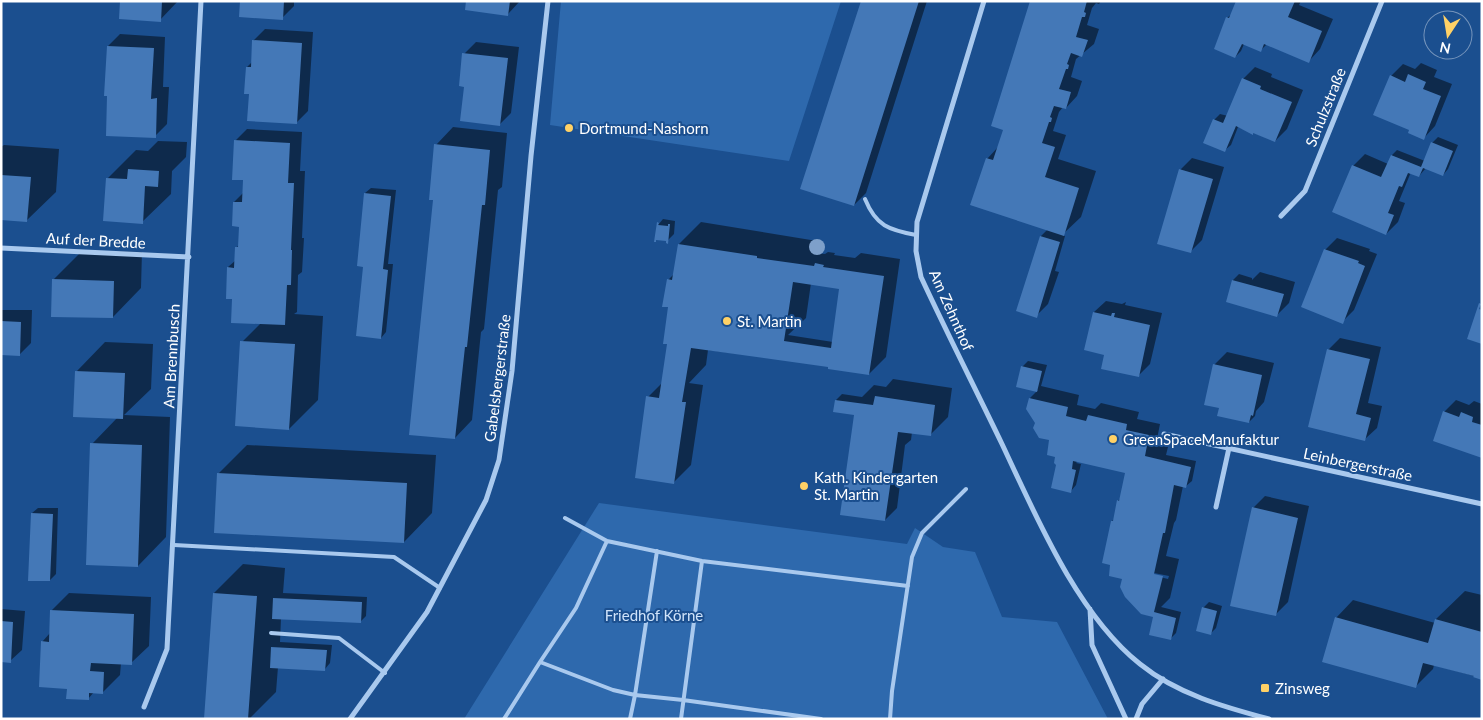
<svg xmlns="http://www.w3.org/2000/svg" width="1483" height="720" font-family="Lato,sans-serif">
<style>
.green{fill:#2e69ad}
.shadow{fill:#0007;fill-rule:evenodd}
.building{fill:#4478b7;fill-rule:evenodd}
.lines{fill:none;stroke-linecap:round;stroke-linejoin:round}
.service{stroke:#a9c9ee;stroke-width:4}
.minor{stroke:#a9c9ee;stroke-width:5}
.tree{fill:#7ea0ca}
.poi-dot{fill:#ffd166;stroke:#1b4f8f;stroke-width:2}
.labels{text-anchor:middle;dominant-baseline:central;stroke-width:4;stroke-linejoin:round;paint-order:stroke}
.street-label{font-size:15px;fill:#fff;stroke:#1b4f8f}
.poi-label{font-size:15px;fill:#fff;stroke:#1b4f8f;text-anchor:start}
.park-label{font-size:15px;fill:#cfe3fa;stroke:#1b4f8f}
</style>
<rect width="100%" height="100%" fill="#1b4f8f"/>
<path class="green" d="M561,1h280l-52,160 -239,-36z
M599,503l308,41 8,-16 28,19 32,5 27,65 55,5 51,97h-644z"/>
<path class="shadow" d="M121,1h57l-18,19z
M241,1h53v5l-12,12z
M467,1h53l-12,13z
M862,1h65l-61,192 -12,12z
M1032,1h69l-2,3 -3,-1 -4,5 -5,17 12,4 -5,15 -18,15 -5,18 11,4 -5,15 -11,12 -3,-1 -4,5 -6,19 13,4 -8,24 38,12 -15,46 -19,18 3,1 -10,35 4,1 -11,32 -12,12 -18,-6 23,-74 7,-7 -61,-70 12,-13 5,-16z
M1237,1h64l-2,4 34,14 -13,30 -11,12 -42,-17 -6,6 -17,-6 -3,7 -6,6 -8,-39 6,-5z
M265,29l48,3 -5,79 -12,12 -46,-30 -3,-26 5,-5 1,-21z
M120,34l45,3 -2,50h6l-2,37 -12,12 -47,-90z
M476,42l43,5 -8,66 -11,11 -34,-38 -2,-32z
M1421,63l16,7 -3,7 18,7 -17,42 -11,12 -13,-9 -20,-53 12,-12 12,5z
M1255,67l17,7 -1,3 32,13 -16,39 -12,12 -37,-14 -7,18 -6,5 -11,-30 6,-6 8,2 15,-37z
M453,127l54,6 -5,54 -4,3 -14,139 -3,3 -9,88 -17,18 -21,-239 2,-54z
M247,129l55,3 -2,39h5l-3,67h2l-2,34 -4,3 -1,37 -3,2 29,2 -5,84 -29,29 -47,-87 19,-19 -28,-26 -5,-30 8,-7 1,-13 3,-3v-18l-6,-24 9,-9 1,-14 -9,-38z
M1438,137l20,8 -10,24 -5,6 -17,-7 -7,8 -8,-4 -12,29 6,2 -7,19 -12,12 -33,-68 12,-12 23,10 4,-9 5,-5 28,11 7,-18z
M158,141l29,1 -1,15 -14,14 -1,23 -29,28 -35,-43 29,-29 12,1z
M4,145l55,4 -3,43 -29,28 -26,-1v-72z
M1192,158l32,9 -22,73 -12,12 -10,-82z
M371,188l25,2 -8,74h5l-7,68 -5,6 -17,-72 1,-73z
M663,219l12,2 -1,13 -6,6 -10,-15z
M701,222l116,19 -2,12 10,1 3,-2 7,1 -1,2 21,3 6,-5 39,6 -14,98 -17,17 -41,-9 -120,-15 -2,15 -17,18 14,2 -12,80 -17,17 -26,-85 15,-15 6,-39 1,-37 -2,-26 7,-7 4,-29zM811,283l30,2 -8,57 -45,-7 18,-17z
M1337,238l33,11 -1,2 8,3 -23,56 -12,12 -17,-72z
M82,251l60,1 -1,36 -28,29 -60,-37z
M1260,272l35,10 -6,21 -12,12 -50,-14 6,-21 6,-6 13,4v2z
M1106,301l16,3 4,-2 -1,3 37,8 -12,51 -12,12 -32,-22 -12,-42z
M1,310h31l-1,33 -12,12 -18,-1z
M1340,338l41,9 -13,56 14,3 -5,22 -12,11 -37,-89z
M105,342l48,2 -2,45 -27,26 46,2 -4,120 -28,29 -46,-122 26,-27 -41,-46z
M1227,352l47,11 -10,39 -8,9 -1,5 -6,6 -28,-15 -15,-3 9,-40z
M1028,361l19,4 -6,21 38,9 -2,10 18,4 6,-6 38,9 -2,7 23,5 -4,20 12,3 -2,8 30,6 -4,20 -6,5h-3l-7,34 -2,3 -8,33 13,3 -9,39 -9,9 20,5 -5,21 -6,6 -15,-23 -31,-37 -12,-58 3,-2 3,-18 3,-3 6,-26 -49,-11 -2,2 5,1 -5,21 -5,6 -14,-26v-9l-7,-17 -14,-16 -6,-25 8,-8 -20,-4 4,-19zM1154,573l15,3 -1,3 -16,-4z
M893,379l59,9 -4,29 -18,18 -18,-3 -1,8 -6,5 -8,63 -12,12 -30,-106 -19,-14 6,-6 20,3 12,-12 12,2z
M1456,400l13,5 5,-4 8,3v52l-38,-44z
M247,445l189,10 -4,58 -28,29 -186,-68z
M1265,496l44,10 -21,96 -12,12 -23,-106z
M38,508h20l-2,66 -6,6 -18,-67z
M243,564l42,4 -2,25 84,4 -1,19 -6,6 -79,-4 -1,24 52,3 -2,18 -5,6 -47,-2 -2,25 -27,27 -43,-2 8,-124z
M1465,591l17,4v83l-48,-13 -1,4 -17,17 -80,-68 17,-18 82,23 1,-4z
M69,593l82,4 -2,49 -18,17h-10l-1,12 -18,18 -8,-1 -6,7 -20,-11 -26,-46 8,-9 2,-23z
M1209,602l13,4 -6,22 -6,6 -7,-26z
M1,609l24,2 -3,39 -12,11h-9z"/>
<path class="building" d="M120,1h42l-1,21 -42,-3z
M240,1h44l-1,19 -44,-3z
M466,1h44l-2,15 -43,-6z
M861,1h58l-65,205 -54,-17z
M1030,1h57l-3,11 2,1 -1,4h-3l-6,20 12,3 -6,17 -11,-4 -4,11 2,1 -1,4h-2l-7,20 12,3 -5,17 -12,-3 -4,11 2,1 -1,4h-2l-7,21 13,4 -10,30 34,11 -15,48 -94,-31 16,-47 7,2 10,-30 -12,-4z
M1236,1h59l-7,16 34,14 -13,32 -45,-19 -3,8 -19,-8 -7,14 -21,-9 12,-32 3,1z
M252,40l50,3 -5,81 -50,-3 2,-27h-5l1,-14 1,-13h5z
M107,46l47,2 -3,51 6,-1 -1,40 -50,-2 1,-40h-3z
M462,53l46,5 -8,68 -40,-5 4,-34 -5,-1z
M1408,74l18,8 -3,7 18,7 -17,44 -16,-7 1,-3 -36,-15 17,-40 15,7z
M1242,78l19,8 -1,3 32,13 -17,40 -22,-9v2l-17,-9 -11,26 -22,-9 10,-24 10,4z
M234,140l56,3 -2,40h6l-3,67h1l-1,35h-4l-2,40 -54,-2 1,-24h-6l1,-32 7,1 1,-21h3l1,-20 -7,-1 1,-24h9l1,-22h-11z
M1431,142l22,9 -10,25 -20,-8 -4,9 -11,-4 -6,14 -3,-1 -11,27 6,2 -8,20 -54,-23 20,-47 29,12 10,-22 30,12z
M434,144l56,6 -5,55h-3l-15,142h-2l-10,92 -46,-4 24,-235h-4z
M128,169l31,2 -1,16 -13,-1 -2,38 -40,-3 3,-43 21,1z
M1179,169l34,10 -22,74 -34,-9z
M1,175l30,2 -4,45 -26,-2z
M364,193l27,3 -8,73 5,1 -7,69 -25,-3 7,-69 -6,-1z
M657,222l2,1 -1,2 10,1v-2h2l-2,20 -2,-1v-2l-10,-1v2h-2z
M1040,236l20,6 -23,76 -21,-7z
M678,244l79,12v2l57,8 1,-3 9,2 -1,2 61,9 -15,99 -41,-6v-2l-137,-19 -9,54h4l-12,82 -39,-6 11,-82 13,2 8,-54h-4l5,-37h-6l5,-28 5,1zM793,282l46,7 -8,59 -47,-7z
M1324,249l35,12 -1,2 7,3 -22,58 -42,-17z
M52,279l62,2 -1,37 -62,-1z
M1232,280l52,14 -7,23 -51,-15z
M1479,303l2,1 -2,5 3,1v34l-15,-5z
M1093,312l18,4 1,-3h3l-1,4 36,8 -11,52 -38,-8 3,-14 -20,-5z
M1,321l20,1 -1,34 -19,-1z
M240,341l55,3 -6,86 -54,-4z
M1327,349l43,10 -14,55 15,4 -6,23 -57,-14z
M1213,364l49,11 -9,41 -2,-1 -2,8 -32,-7 2,-8 -15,-3z
M1021,366l21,5 -5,21 -21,-5z
M75,371l50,2 -2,46 -50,-2z
M875,396l60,9 -4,31 -33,-4 -13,89 -45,-6 14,-100 -21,-3 2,-12 38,5z
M1029,398l39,9 -2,9 20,5 2,-6 39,9 -1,6 23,5 -4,21 46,11 -5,21 -12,-3 -9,48h-2l-9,41 9,2 -9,36 22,6 -5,22 -22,-5 4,-18 -12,-3 -16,-17 -5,-10 2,-8 -13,-3 1,-11 -8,-2 9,-42h2l4,-21 2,1 6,-28 -52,-12 -1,8 4,1 -5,23 -20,-5 5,-23 -2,-2 1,-6 -8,-2 2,-15 -10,-2 -6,-10 2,-5 -9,-14z
M1443,411l16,6 2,-5 12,5 -1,5 10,3v33l-49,-17z
M90,443l52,2 -4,122 -52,-2z
M217,473l190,10 -3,60 -190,-10z
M1252,507l46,11 -22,98 -46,-10z
M31,513l22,1 -3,67h-22z
M213,593l44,3 -9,123h-44z
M273,598l89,4 -1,21 -89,-4z
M1202,607l15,4 -6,24 -15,-4z
M50,610l84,4 -2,51 -41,-2 -1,8 14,1 -1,22 -14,-1v7l-23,-1 1,-10 -28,-2 2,-46 8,1z
M1335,617l93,26 7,-24 47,13v48l-9,-3 1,-1 -51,-13 -7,25 -94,-26z
M1,621l12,1 -2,41 -10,-1z
M271,647l56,3 -2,21 -55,-3z"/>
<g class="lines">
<path class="service" d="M865,199c11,27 24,31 51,36
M565,518l42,23 -31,67 -36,54 73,28 22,5 48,5 138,19
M607,541l95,20 206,25
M174,545l220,12 46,31
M271,633l68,5 46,35
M504,719l36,-57
M630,719l5,-24 22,-144
M681,719l21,-158
M890,719l2,-28 20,-134 10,-24 44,-44"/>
<path class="minor" d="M984,1l-67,221 -1,29 5,26c26,56 54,111 81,167 34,72 75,170 138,220 37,30 84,43 129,55
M1281,216l24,-25 77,-190
M1,248l188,9
M1164,434l318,70
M1216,507l13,-59
M1090,609l2,36 34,74
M144,707l23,-58 34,-648
M350,719l77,-107 59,-112 13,-40 13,-89 19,-215 17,-155
M1136,719l6,-15 21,-25"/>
</g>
<circle class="tree" cx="817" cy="247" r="8"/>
<g class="poi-dot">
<circle cx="569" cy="128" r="5"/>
<circle cx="727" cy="321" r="5"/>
<circle cx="1113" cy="439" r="5"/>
<circle cx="804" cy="486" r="5"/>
<rect x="1260" y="683" width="10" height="10" rx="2.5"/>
</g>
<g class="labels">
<g class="street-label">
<text transform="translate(1325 107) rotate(-68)">Schulzstraße</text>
<text transform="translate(96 240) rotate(3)">Auf der Bredde</text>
<text transform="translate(952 310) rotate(66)">Am Zehnthof</text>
<text transform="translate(171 356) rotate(-87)">Am Brennbusch</text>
<text transform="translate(497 378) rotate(-83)">Gabelsbergerstraße</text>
<text transform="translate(1358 464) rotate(12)">Leinbergerstraße</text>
</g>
<g class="poi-label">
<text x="579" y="128">Dortmund-Nashorn</text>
<text x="737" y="321">St. Martin</text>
<text x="1123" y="439">GreenSpaceManufaktur</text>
<text x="814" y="477">Kath. Kindergarten<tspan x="814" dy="17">St. Martin</tspan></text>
<text x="1275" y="688">Zinsweg</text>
</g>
<g class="park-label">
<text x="654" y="615">Friedhof Körne</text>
</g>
</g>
<rect width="1483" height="720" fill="none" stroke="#ffffff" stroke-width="5"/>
<g transform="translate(1448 35) rotate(192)"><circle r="24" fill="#1b4f8f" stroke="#7695bc"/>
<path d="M0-4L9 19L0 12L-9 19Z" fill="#ffd166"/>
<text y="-8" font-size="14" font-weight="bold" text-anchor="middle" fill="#ffffff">N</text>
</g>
</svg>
